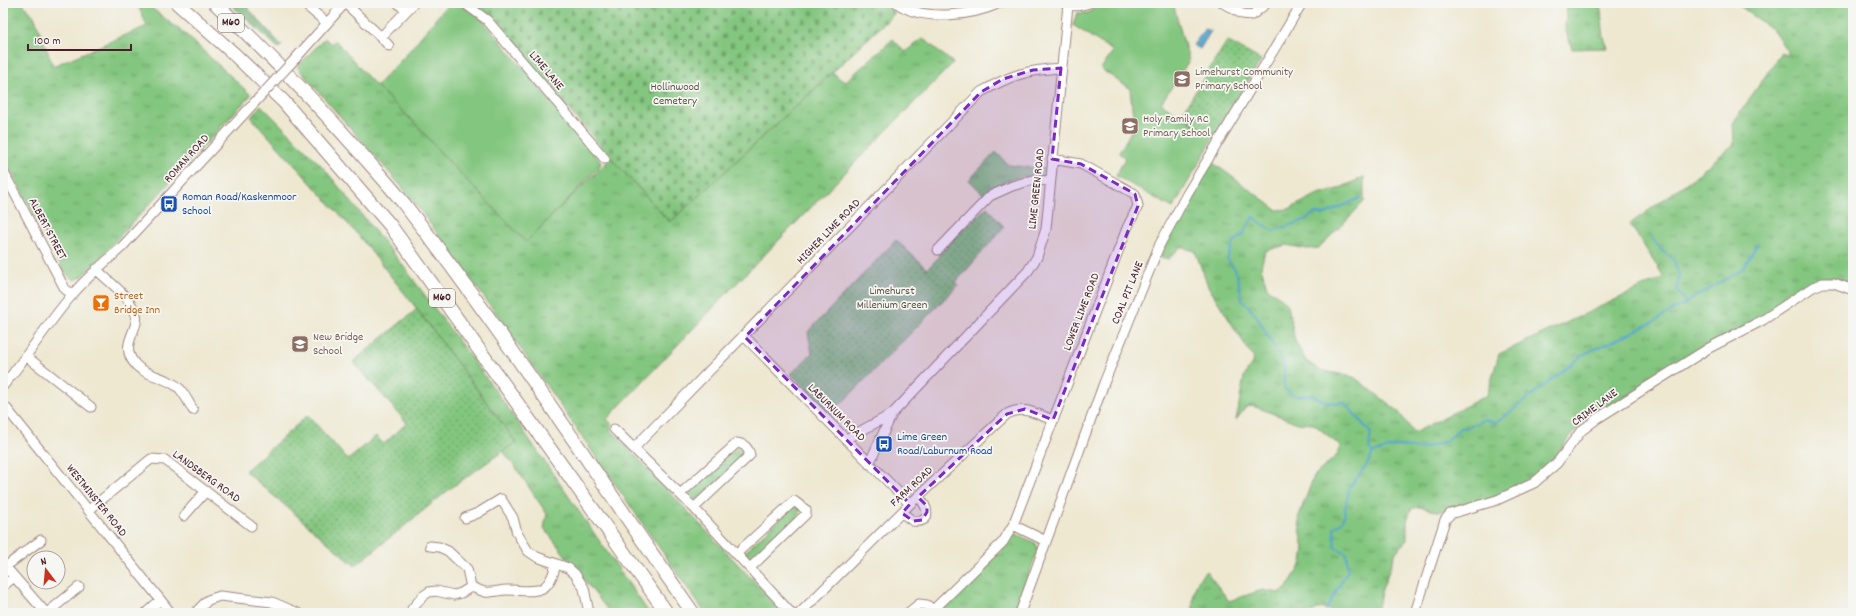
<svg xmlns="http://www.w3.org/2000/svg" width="1856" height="616" font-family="Dekko,sans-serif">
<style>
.grass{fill:url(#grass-tufts);stroke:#667255}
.forest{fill:url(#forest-firs);stroke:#5a654c}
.cemetery{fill:url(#cemetery-stones);stroke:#667255}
.park{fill:url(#park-dots);stroke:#667255}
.garden{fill:#83c67f;stroke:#667255}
.water{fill:url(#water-ripples);stroke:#4e627c}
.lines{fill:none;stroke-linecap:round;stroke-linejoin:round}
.stream{stroke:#51a4cc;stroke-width:2}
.minor-casing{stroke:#9c847e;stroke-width:11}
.highway-casing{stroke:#9c847e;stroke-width:15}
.minor{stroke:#fff;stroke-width:9}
.highway{stroke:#fff;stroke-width:13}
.minor-bridge-casing{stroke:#9c847e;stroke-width:11;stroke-linecap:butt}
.minor-bridge{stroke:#fff;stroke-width:9}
.marked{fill:#7b2cbf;fill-opacity:0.2;stroke:#7b2cbf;stroke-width:3;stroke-dasharray:8 5;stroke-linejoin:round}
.labels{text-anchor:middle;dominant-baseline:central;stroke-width:3.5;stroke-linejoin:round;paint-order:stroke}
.shield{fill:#f6f6f2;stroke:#7e6067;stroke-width:1}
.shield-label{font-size:11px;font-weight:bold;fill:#4a1f2b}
.street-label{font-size:12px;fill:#4a1f2b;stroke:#f6f6f2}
.education-label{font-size:12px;fill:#785e54;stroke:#f6f6f2;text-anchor:start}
.park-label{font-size:12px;fill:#5b5144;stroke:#f6f6f2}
.transit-label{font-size:12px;fill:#164399;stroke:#f6f6f2;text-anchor:start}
.food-label{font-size:12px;fill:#c56008;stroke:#f6f6f2;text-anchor:start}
</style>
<defs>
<pattern id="grass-tufts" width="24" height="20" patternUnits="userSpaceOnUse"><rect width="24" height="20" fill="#83c67f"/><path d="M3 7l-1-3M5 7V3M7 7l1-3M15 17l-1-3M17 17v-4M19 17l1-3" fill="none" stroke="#6da068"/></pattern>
<pattern id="forest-firs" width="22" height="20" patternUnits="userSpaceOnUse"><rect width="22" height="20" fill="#6aab6e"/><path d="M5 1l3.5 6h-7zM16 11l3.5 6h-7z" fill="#598b5b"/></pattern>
<pattern id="cemetery-stones" width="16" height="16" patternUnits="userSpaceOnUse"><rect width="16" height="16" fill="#83c67f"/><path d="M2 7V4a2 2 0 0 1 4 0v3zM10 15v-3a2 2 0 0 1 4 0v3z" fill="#6da068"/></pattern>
<pattern id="park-dots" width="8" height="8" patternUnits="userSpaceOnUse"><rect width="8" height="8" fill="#83c67f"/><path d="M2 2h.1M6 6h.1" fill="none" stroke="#6da068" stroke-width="1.8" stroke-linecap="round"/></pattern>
<pattern id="water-ripples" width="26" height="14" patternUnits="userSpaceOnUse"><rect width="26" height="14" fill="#51a4cc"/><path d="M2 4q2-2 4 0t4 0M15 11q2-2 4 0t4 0" fill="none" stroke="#4585a6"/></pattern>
</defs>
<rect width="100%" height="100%" fill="#f6f6f2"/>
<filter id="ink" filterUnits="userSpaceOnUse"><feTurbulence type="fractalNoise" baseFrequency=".025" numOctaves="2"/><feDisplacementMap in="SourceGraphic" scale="8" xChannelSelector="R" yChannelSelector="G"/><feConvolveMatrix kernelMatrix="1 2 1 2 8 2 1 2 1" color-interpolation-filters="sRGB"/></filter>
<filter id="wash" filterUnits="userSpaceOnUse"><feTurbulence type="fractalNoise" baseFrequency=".012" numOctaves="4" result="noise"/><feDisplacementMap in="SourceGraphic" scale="16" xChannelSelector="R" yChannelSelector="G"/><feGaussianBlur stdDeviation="0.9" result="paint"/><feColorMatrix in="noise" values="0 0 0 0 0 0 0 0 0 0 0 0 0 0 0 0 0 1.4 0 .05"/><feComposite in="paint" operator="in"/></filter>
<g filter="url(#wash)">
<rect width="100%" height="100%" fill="#eee8d1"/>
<path class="grass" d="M3,3h19l12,13 19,50 94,-40 -10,-23h8l40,31 66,61 -168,181 -9,4 -9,-7 -62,-117z
M1567,3h33l4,35 4,10 -36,1 -7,-22z
M1736,3h117v281l-18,-6 -9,-1 -15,6 -46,32 -169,100c-6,4 -14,8 -19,14 -16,16 -25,38 -44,51 -18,12 -71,30 -92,31 -13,1 -14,-7 -30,-2l-4,12v19l-11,12 -15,40 -4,21h-45l-6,-5 -9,1 -6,4h-118c0,-17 0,-30 13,-42l23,30 33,-11 17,3 7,-4 16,-26 2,-15 -6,-30 16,-42 23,-21 3,-9 -26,-22 -16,-1 -45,-17 -7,1 -10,13 8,-43 10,-18 -46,-73 -13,-35 -15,-4 -12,13 -8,-2 15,-38 37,-58 65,48 12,-1 29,-15 20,-5 26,-12v25l-45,46 -12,1 -21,-4 -21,6 -4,16 6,21 16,11 5,6 7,36 11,20 13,9 35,7 44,34 16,22 73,-38 12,-41 165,-77 -34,-53 63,-46 41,-34 -1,-21 48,-70 9,3 -16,-25z
M325,38l6,6 4,-4 41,46 42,40 22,26 86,89 85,-83 59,64 163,-150 7,7 5,3 48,-43 12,13 18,-14 30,25 -223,227 -123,129 6,7 -3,3 174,184h-79l-210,-301 -87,-118 -111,-127z
M261,105l61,61 82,101 94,127 151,219h-39l-66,-85 3,-14 -31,-46 -13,-17 13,-9 -99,-133 -59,-74 -107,-118z
M996,152l12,13 38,4v7c-29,1 -38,1 -62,19l-15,-15z
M737,448l7,1 1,7 -49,45 -7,-7v-2z
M796,507l3,2v7l-48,45 -3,1 -4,-9 46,-44z
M1016,534l20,9 2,6 -23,64h-79l64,-61 12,-17z"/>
<path class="forest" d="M229,3h19l2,2 -2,3 34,38 -4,2z"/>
<path class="cemetery" d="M473,3h411l11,10 -62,59 -163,150 -59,-64 -123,-140z"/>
<path class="park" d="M1227,41l34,19 -47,77 -33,-22z
M987,207l17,20 -48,55 2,3 -127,129 -40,-40 21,-21 -4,-21 88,-92 31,29 13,-13 -2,-3z
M417,309l99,133 -65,46 -96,78 -110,-95 63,-56 40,45 28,-24 8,8 23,-21 -54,-61z"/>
<path class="garden" d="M449,3h11l22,16 119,143 -2,5 -73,75 -86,-90 -22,-26 -42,-40 28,-29z
M1102,3h71l16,58 -28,42 53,34 -41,71 -57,-32 9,-18 -6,-5 15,-27 -4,-37 -29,-20 12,-18 -40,-26 4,-12h11z"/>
<path class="water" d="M1205,29l6,2 -11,18 -7,-4z"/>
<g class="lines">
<path class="stream" d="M1360,198l-37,17 -8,-2 -10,7 -32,11 -20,-14 -7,11 -3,7 -10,8 -6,16 9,12 6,28 14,16 28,49v25l12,7 14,-1 19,8 15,-1 27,31 -2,15 4,5
M1651,237l10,13 12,9 6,16 -2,15 8,12
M1326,610l22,-40 -2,-17 -11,-6 -1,-19 9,-7 6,-33 18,-23 6,-12 23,-7 24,3 27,-8 13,-13 10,-1 14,-8 12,4 90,-70 62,-28 95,-56 15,-26"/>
</g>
</g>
<g filter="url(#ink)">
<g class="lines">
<defs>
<path id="minor" d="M303,3l24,20
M345,3l36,34 8,9
M398,3l8,8
M464,3l23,17 118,139
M897,3c26,19 75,13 103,0
M1065,3c7,5 17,2 24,0
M1223,3l19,11 10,1 15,-12
M381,37l33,-34
M295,59l50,-56
M3,171l62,118 7,5
M938,250l52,-54 22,-10 21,-6 17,1
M96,269c13,13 35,28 40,46 4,14 -18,30 -1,49 9,12 34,13 45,25 5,6 9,14 13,21
M745,337l165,167
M27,357l64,50
M3,386c24,-29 44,-62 69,-91 15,-18 32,-32 49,-47l134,-146
M3,404l168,209
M614,429l80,79 97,105
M846,439l46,-25 136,-143 9,-14 9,-28 22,-224
M634,448l347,-356c30,-17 46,-22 80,-24
M869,464l23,-50
M680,494l57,-51c7,1 11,4 13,12l-56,53
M89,510l62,-51 14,1 86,66
M902,513l11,8c19,3 16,-14 5,-24
M184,516l22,-25
M465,518l13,-5 23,-14 12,19 4,15 11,18 9,6 31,11 7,6 9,14 5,25
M1013,525l33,16
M430,546l9,1 9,4 19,18 4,18
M736,554l58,-53 12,9v4l-56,54
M3,564l43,49
M5,567l36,-27
M3,586l11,-9
M412,609l11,-13 6,-4 7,-1 18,4 7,-2 10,-6c5,1 9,4 14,5 7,1 15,-2 22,-2 27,0 41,8 49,-26
M47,613l32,-26
M146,613l14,-13
M195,613l13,-13 12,-4 52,6 26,11
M800,613l110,-109 97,-90c17,-9 29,0 46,6
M908,613l11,-9 8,1 6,5
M930,613l73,-71 10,-17 114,-297 11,-22 -3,-12 -54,-30 -29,-5
M1020,613l84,-230 56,-139 27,-50 115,-191
M1415,613l30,-93 5,-6 47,-14 37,-17 23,-20 24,-32 17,-13 111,-70 54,-28 50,-33 10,-4h11l19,7"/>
<path id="highway" d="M177,3l56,50 51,49 106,123 277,388
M215,3c52,49 102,100 149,154 14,16 28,31 41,48 102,131 192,272 288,408"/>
</defs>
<use href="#minor" class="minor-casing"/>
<use href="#highway" class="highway-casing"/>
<use href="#minor" class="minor"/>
<use href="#highway" class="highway"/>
<defs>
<path id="minor-bridge" d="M255,102l40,-43"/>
</defs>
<use href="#minor-bridge" class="minor-bridge-casing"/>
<use href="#minor-bridge" class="minor-bridge"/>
</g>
</g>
<path class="marked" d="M1061,68l-9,91 29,5 54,30 3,12 -85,214 -28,-11 -18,5 -89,83 9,9v6l-5,8 -9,1 -11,-8 8,-9 -165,-167 236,-245 22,-13 30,-9z"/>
<defs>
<symbol id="school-square" viewBox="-11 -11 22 22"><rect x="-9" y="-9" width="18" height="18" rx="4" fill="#8d6e63" stroke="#f6f6f2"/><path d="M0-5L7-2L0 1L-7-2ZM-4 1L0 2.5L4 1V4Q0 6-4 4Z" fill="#fff"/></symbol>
<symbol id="bus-square" viewBox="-11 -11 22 22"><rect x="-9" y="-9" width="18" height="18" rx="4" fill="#1a4fb4" stroke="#f6f6f2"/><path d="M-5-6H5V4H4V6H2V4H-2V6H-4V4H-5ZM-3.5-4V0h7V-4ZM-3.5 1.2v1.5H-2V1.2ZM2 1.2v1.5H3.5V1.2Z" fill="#fff"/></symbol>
<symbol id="bar-square" viewBox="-11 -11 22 22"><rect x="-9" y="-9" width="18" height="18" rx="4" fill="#e8710a" stroke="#f6f6f2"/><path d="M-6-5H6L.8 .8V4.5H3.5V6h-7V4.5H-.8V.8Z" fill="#fff"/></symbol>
</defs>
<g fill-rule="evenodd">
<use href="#school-square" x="1172" y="69" width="20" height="20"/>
<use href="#school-square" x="1120" y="116" width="20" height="20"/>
<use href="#bus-square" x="159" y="194" width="20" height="20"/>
<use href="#bar-square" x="91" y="293" width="20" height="20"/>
<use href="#school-square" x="290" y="334" width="20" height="20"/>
<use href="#bus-square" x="874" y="434" width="20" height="20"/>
</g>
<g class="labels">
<g class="shield">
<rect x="218" y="14" width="26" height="18" rx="3"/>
<rect x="429" y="289" width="26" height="18" rx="3"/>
</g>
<g class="shield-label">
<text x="231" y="23">M60</text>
<text x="442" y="298">M60</text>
</g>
<g class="street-label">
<text transform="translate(546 71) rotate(50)">LIME LANE</text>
<text transform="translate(187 159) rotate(-48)">ROMAN ROAD</text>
<text transform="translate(1037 189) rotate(-84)">LIME GREEN ROAD</text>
<text transform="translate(47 229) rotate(62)">ALBERT STREET</text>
<text transform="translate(829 232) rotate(-46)">HIGHER LIME ROAD</text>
<text transform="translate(1128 293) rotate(-68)">COAL PIT LANE</text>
<text transform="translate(1082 312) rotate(-69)">LOWER LIME ROAD</text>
<text transform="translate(1595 408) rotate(-37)">CRIME LANE</text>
<text transform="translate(836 413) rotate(45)">LABURNUM ROAD</text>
<text transform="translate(206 477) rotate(36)">LANDSBERG ROAD</text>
<text transform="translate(912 487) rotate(-43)">FARM ROAD</text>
<text transform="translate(96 501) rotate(51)">WESTMINSTER ROAD</text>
</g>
<g class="education-label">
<text x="1195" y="72">Limehurst Community<tspan x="1195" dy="14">Primary School</tspan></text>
<text x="1143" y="119">Holy Family RC<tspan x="1143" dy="14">Primary School</tspan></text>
<text x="313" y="337">New Bridge<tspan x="313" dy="14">School</tspan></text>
</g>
<g class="park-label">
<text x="675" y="87">Hollinwood<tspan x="675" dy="14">Cemetery</tspan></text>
<text x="892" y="291">Limehurst<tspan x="892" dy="14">Millenium Green</tspan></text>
</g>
<g class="transit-label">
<text x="182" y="197">Roman Road/Kaskenmoor<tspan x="182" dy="14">School</tspan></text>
<text x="897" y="437">Lime Green<tspan x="897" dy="14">Road/Laburnum Road</tspan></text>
</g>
<g class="food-label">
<text x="114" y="296">Street<tspan x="114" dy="14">Bridge Inn</tspan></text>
</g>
</g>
<rect width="1856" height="616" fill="none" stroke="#f6f6f2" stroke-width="16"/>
<g transform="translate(46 570) rotate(344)"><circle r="19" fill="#f6f6f2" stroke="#b1a0a2"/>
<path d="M0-3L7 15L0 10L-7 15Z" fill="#c8321e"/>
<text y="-6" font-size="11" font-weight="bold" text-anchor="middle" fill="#4a1f2b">N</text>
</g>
<path d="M28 44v6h103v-6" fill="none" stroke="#4a1f2b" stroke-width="2"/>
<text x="34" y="44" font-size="12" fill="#4a1f2b" stroke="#f6f6f2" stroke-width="3" paint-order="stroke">100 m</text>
</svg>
